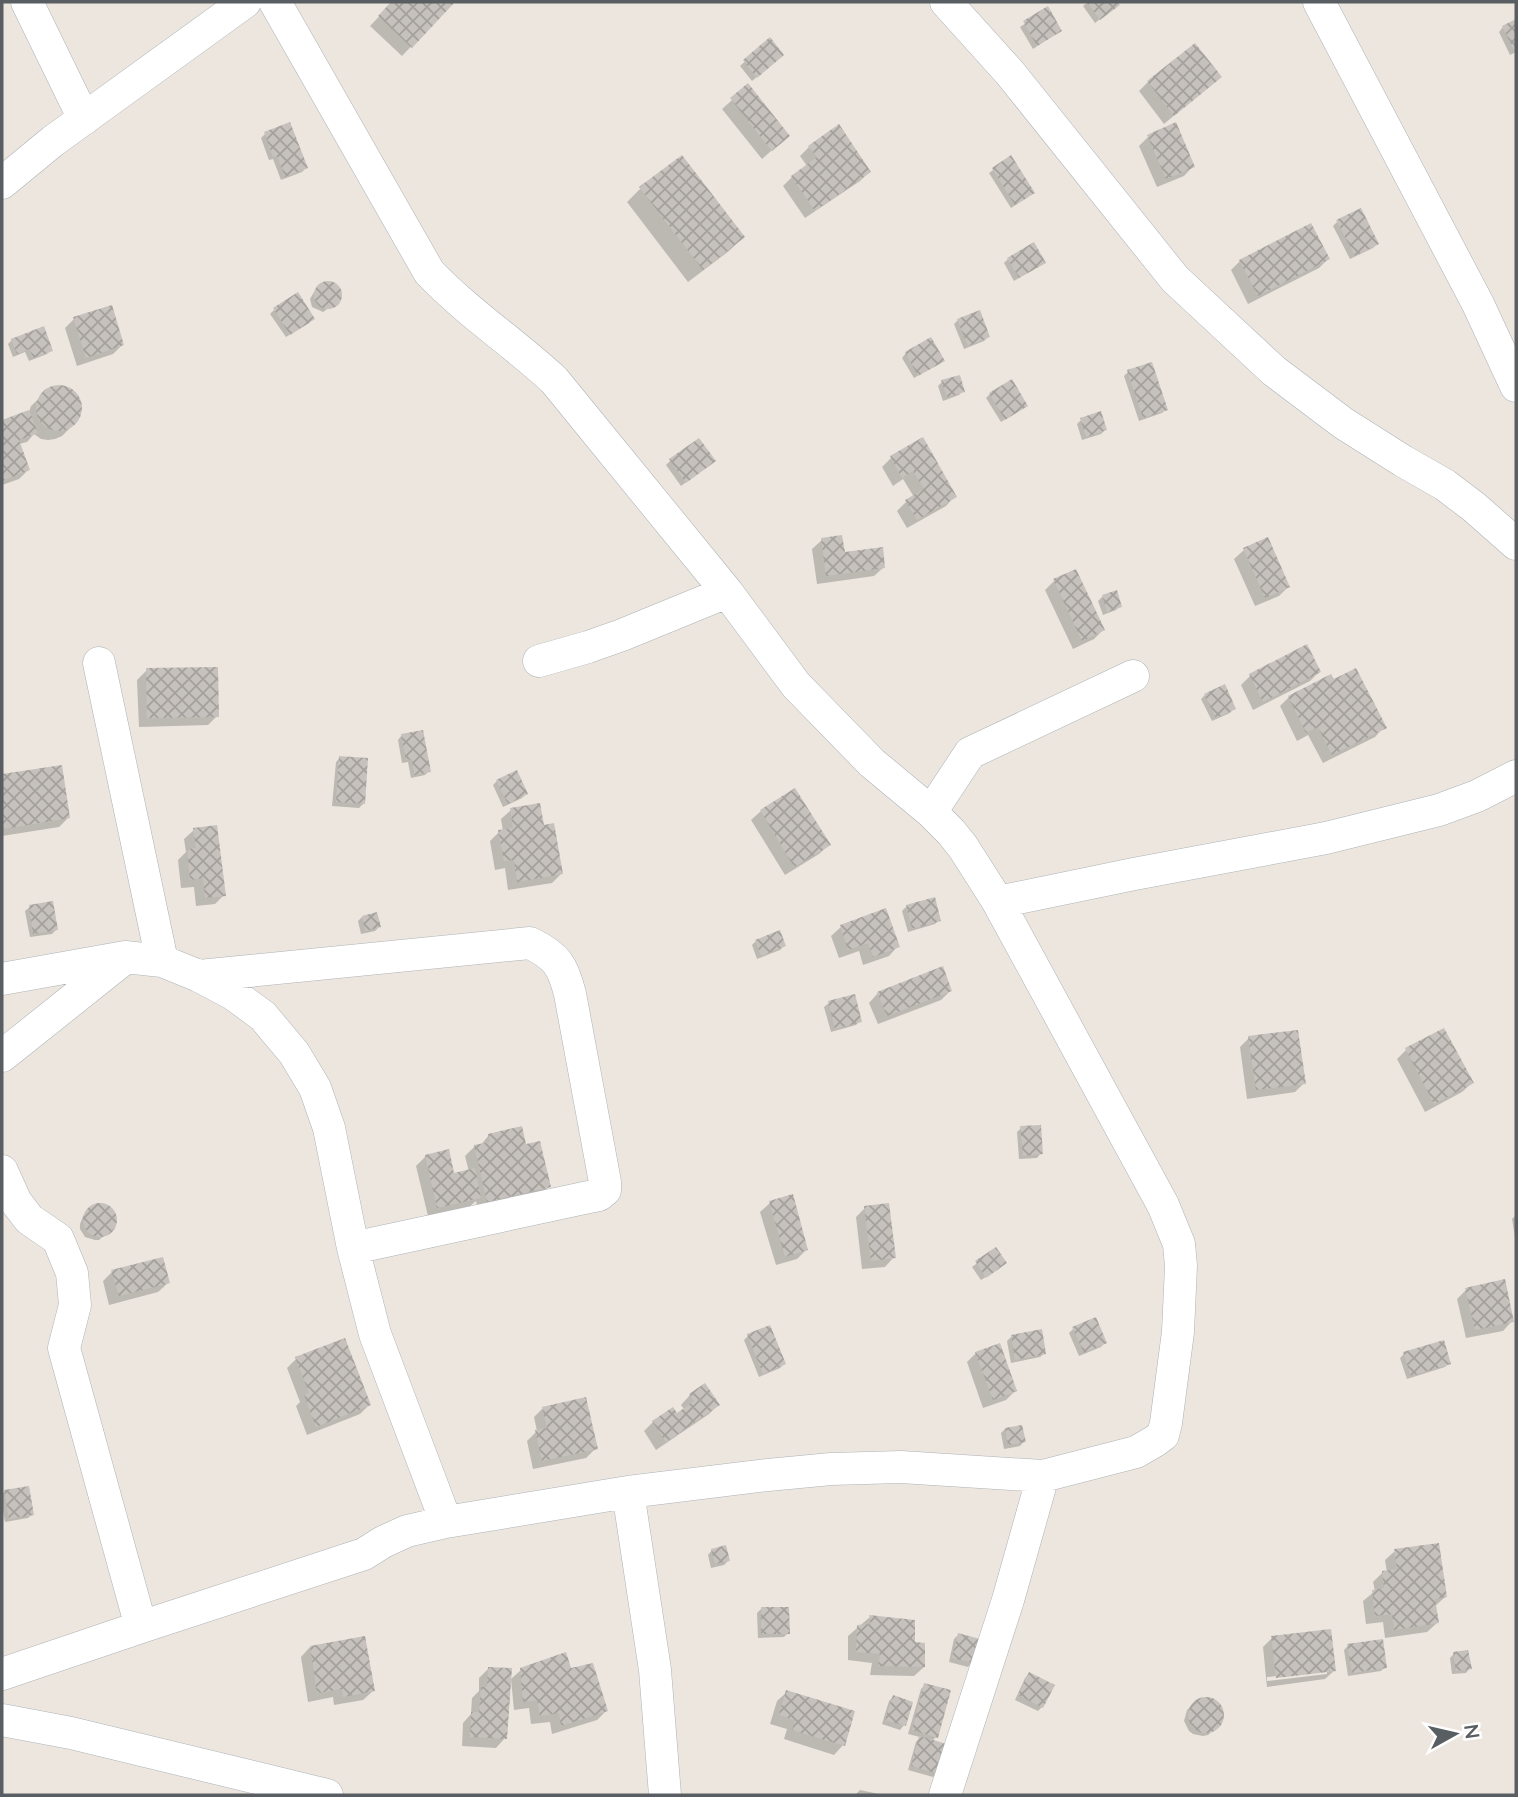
<svg xmlns="http://www.w3.org/2000/svg" width="1518" height="1797" font-family="Lato,sans-serif">
<style>
.shadow{fill:#0003;fill-rule:evenodd}
.building{fill:url(#building-cross-hatch)}
.lines{fill:none;stroke-linecap:round;stroke-linejoin:round}
.street-casing{stroke:#adb2b6;stroke-width:33}
.street{stroke:#fff;stroke-width:32}
</style>
<defs>
<pattern id="building-cross-hatch" width="8" height="8" patternUnits="userSpaceOnUse" patternTransform="scale(1.75)"><rect width="8" height="8" fill="#c6c1bc"/><path d="M0 0l8 8M0 8l8-8" fill="none" stroke="#a4a09c"/></pattern>
</defs>
<rect width="100%" height="100%" fill="#ece6df"/>
<path class="shadow" d="M393,2h60l-51,54 -32,-30z
M1088,2h28l2,3 -23,18 -12,-17z
M1048,9l12,22 -27,18 -13,-22z
M1516,20v32l-6,3 -11,-23 4,-5z
M769,40l9,19 -26,22 -12,-15z
M1220,77l-56,47 -25,-33 9,-9z
M748,86l30,59 -16,14 -40,-50z
M265,134l41,34 -4,4 -21,8 -8,-21 -4,1 -8,-22z
M1148,137l45,29 -9,10 -27,11 -18,-41z
M809,147l60,25 -9,9 -55,37 -22,-32 9,-9 15,-11 -7,-10z
M1010,158l18,39 -17,11 -22,-35z
M641,188l102,49 -14,14 -41,31 -61,-80z
M1337,222l40,22 -4,4 -23,11 -17,-33z
M1008,259l31,7 -25,15 -10,-18z
M1328,259l-9,9 -71,36 -17,-34 9,-9z
M326,283l10,3 3,8 -1,7 -15,11 -11,-5 -2,-8 4,-7z
M274,310l35,13 -23,14 -16,-23z
M74,319l48,26 -9,9 -36,12 -12,-38z
M958,320l30,17 -4,4 -20,8 -10,-25z
M12,340l39,10 -4,4 -18,7 -4,-9 -12,5 -5,-13z
M906,353l32,11 -24,14 -12,-20z
M1128,372l38,37 -4,4 -23,8 -15,-45z
M942,382l21,9 -4,4 -16,6 -5,-15z
M61,387l13,6 4,5 2,15 -8,13 -10,10 -7,3 -7,1 -7,-1 -7,-5 -7,8 -8,2 9,26 -9,9 -17,6v-63l27,-10 2,-6 16,-15z
M990,394l36,12 -25,16 -15,-24z
M1081,420l24,10 -4,4 -19,6 -5,-16z
M891,458l64,38 -9,10 -39,22 -10,-17 9,-9 8,-5 -11,-18 -10,7 -11,-19z
M670,461l39,4 -28,21 -15,-21z
M822,540l21,14 41,13 -10,9 -57,8 -5,-35z
M1267,540l21,47 -9,9 -24,10 -21,-47 10,-9z
M1054,581l49,49 -9,9 -21,10 -28,-59z
M1115,593l5,13 -4,4 -13,5 -5,-14 4,-4z
M1307,647l12,25 -9,9 -57,29 -12,-25 9,-9z
M147,670l70,46 -9,9 -69,2 -2,-47z
M1205,695l29,13 -4,5 -18,8 -11,-22z
M1289,697l95,30 -9,10 -52,26 -15,-28 -11,6 -17,-35z
M402,735l27,36 -4,4 -14,3 -3,-16 -6,1 -4,-23z
M340,758l23,46 -4,4 -27,-2 4,-44z
M60,767l8,51 -9,9 -57,9v-61z
M497,781l29,13 -4,4 -19,9 -10,-22z
M795,790l34,55 -10,9 -34,21 -34,-55 10,-9z
M511,810l31,17 19,47 -9,9 -44,7 -3,-22 -10,2 -5,-29 9,-9 4,-1 -2,-12z
M194,830l30,65 -9,9 -19,2 -2,-19 -13,1 -3,-28 8,-8 -2,-13z
M30,907l26,23 -4,4 -22,3 -5,-26z
M906,907l33,13 -4,4 -27,8 -6,-21z
M362,917l17,10 -4,4 -14,3 -3,-13z
M841,927l57,19 -9,10 -26,9 -4,-14 -20,7 -8,-22z
M756,941l28,5 -4,4 -23,9 -5,-14z
M950,991l-9,9 -63,24 -9,-21 9,-10z
M829,1003l31,18 -4,4 -25,7 -7,-25z
M1444,1030l28,53 -10,9 -37,20 -28,-53 9,-9z
M1249,1038l55,45 -9,9 -48,7 -7,-52z
M1021,1128l20,25 -4,5 -18,1 -2,-27z
M489,1135l36,12 24,39 -9,10 -62,14 -2,-9 -6,5 -42,10 -12,-50 10,-10 26,19 17,-3 -4,-16 9,-9 6,-1z
M770,1203l36,47 -9,9 -21,6 -16,-53z
M98,1205l9,2 4,3 4,9 -3,9 -13,12h-4l-10,-3 -5,-8v-5l4,-10z
M865,1208l29,49 -9,10 -23,2 -6,-52z
M1516,1215v28l-4,-24z
M996,1249l5,18 -20,13 -9,-13z
M112,1272l56,11 -10,9 -49,13 -6,-24z
M1466,1290l46,31 -9,10 -37,7 -9,-39z
M1073,1329l32,13 -4,5 -22,9 -10,-23z
M748,1336l36,28 -4,4 -21,9 -15,-37z
M1012,1336l33,17 -5,4 -29,6 -4,-22z
M976,1353l39,38 -9,9 -23,8 -16,-46z
M1404,1354l45,9 -4,4 -38,12 -7,-21z
M296,1359l73,46 -9,9 -53,21 -11,-29 4,-4 -13,-34z
M690,1395l28,10 -9,9 -53,36 -12,-19 9,-9 23,-7 8,-6 -3,-4z
M543,1408l53,40 -10,10 -53,11 -6,-28 10,-10 -3,-14z
M1005,1429l19,12 -4,5 -16,3 -3,-16z
M5,1491l27,23 -4,4 -23,4 -3,-19v-9z
M712,1550l16,11 -4,4 -13,3 -3,-13z
M1395,1551l50,46 -11,10 3,16 -10,9 -42,6 -2,-16 -17,2 -3,-23 12,-10 -2,-9 10,-10h4l-2,-12z
M761,1609l27,24 -4,4 -26,1 -1,-25z
M870,1617l43,26 11,24 -10,9 -44,-1 2,-12 -24,-3v-24z
M958,1635l14,27 -4,5 -19,-5 5,-23z
M1272,1638l63,32 -10,9 -58,8 -4,-40zM1327,1670v4l-60,7v-4z
M1348,1646l37,21 -4,4 -33,5 -4,-26z
M310,1647l63,44 -10,9 -29,5 -1,-8 -25,5 -7,-45z
M1454,1654l16,14 -4,5 -14,1 -2,-16z
M489,1668l16,70 -9,10 -34,-2 1,-23 8,-9 1,-16 7,-7v-13z
M521,1670h49l36,41 -9,9 -45,14 -2,-12 -19,2 -2,-16 -15,2 -3,-31z
M1029,1674l13,33 -4,4 -23,-11 10,-22z
M925,1685l11,52 -4,4 5,32 -4,4 -25,-7 8,-28 4,-5 -12,-3 13,-45z
M787,1692l56,53 -9,10 -50,-16 3,-10 -17,-5 7,-23z
M893,1697l11,28 -4,5 -18,-6 7,-23z
M1202,1699l11,1 8,7 1,5 -1,11 -13,12 -5,1 -10,-2 -4,-3 -5,-10 3,-11z
M860,1790l19,4v1h-24z"/>
<path class="building" d="M391,2h64l-43,46 -34,-32z
M1087,2h31l2,3 -20,15z
M1048,6l14,25 -25,15 -14,-25z
M1516,19v36l-14,-29z
M770,37l14,18 -27,23 -14,-18z
M1195,43l27,34 -48,39 -27,-35z
M748,83l42,53 -18,15 -42,-53z
M290,122l18,46 -23,9 -8,-21 -4,1 -9,-25z
M1176,122l19,45 -29,12 -19,-44z
M839,124l32,48 -56,39 -24,-35 26,-19 -9,-11z
M682,155l63,82 -42,33 -64,-83z
M1011,155l24,38 -20,12 -23,-37z
M1361,208l18,36 -24,12 -19,-36z
M1311,223l19,36 -72,37 -19,-36z
M1034,242l12,21 -27,15 -12,-20z
M314 295a14 14 0 1 1 28 0a14 14 0 1 1-28 0Z
M298,292l17,27 -25,16 -17,-27z
M112,305l12,40 -38,13 -13,-41z
M980,310l10,27 -22,9 -11,-27z
M44,326l9,25 -20,7 -3,-9 -13,5 -6,-15z
M931,337l14,24 -27,15 -13,-24z
M1152,362l16,48 -25,8 -16,-48z
M960,375l5,17 -18,5 -6,-17z
M1012,379l16,27 -23,14 -16,-27z
M36 408a23 23 0 1 1 46 0a23 23 0 1 1-46 0Z
M29,410l9,23 -19,7 11,30 -28,11v-61z
M1101,411l6,19 -21,7 -6,-19z
M923,437l34,60 -40,23 -12,-20 19,-11 -11,-18 -11,7 -12,-22z
M699,438l17,23 -30,22 -17,-24z
M842,535l3,17 38,-5 2,21 -59,8 -5,-38z
M1268,537l22,50 -25,11 -22,-50z
M1076,569l29,61 -23,11 -29,-62z
M1117,590l5,17 -15,5 -5,-17z
M1307,644l14,28 -58,30 -14,-28z
M218,667l1,50 -72,1 -1,-50z
M1356,668l31,60 -55,27 -14,-28 -12,6 -18,-37 43,-22 3,5z
M1225,684l11,25 -20,9 -12,-24z
M423,730l8,42 -17,3 -2,-16 -6,1 -5,-26z
M339,756l29,2 -3,46 -29,-2z
M62,765l8,53 -67,11 -1,-11v-44z
M517,770l11,24 -20,10 -12,-24z
M795,788l36,57 -37,22 -34,-57z
M540,803l4,22 10,-2 9,51 -46,8 -3,-22 -10,1 -6,-31 15,-2 -3,-20z
M217,825l9,71 -21,2 -2,-20 -13,2 -3,-31 9,-1 -3,-20z
M935,897l6,24 -29,8 -6,-24z
M53,901l5,29 -25,4 -4,-29z
M886,908l14,39 -27,10 -5,-14 -20,7 -8,-25z
M377,912l4,15 -16,4 -3,-15z
M780,930l6,16 -25,10 -6,-16z
M943,966l9,25 -65,25 -10,-24z
M855,994l7,28 -27,7 -7,-28z
M1444,1028l30,55 -40,21 -29,-56z
M1298,1030l8,54 -50,6 -8,-54z
M1041,1125l2,29 -20,2 -3,-30z
M522,1126l4,18 14,-3 11,46 -64,15 -13,-57 16,-3 -2,-8z
M449,1149l5,24 21,-5 6,30 -44,10 -12,-53z
M793,1194l15,56 -23,7 -16,-56z
M889,1203l7,55 -25,3 -7,-55z
M83 1220a17 17 0 1 1 34 0a17 17 0 1 1-34 0Z
M996,1247l11,16 -21,15 -11,-17z
M163,1257l7,26 -51,13 -8,-26z
M1505,1279l9,43 -39,8 -10,-42z
M1096,1317l11,26 -23,10 -12,-26z
M770,1325l16,39 -23,10 -16,-40z
M1042,1329l4,25 -31,6 -4,-25z
M345,1338l26,67 -55,22 -12,-32 5,-2 -14,-36z
M1444,1340l7,24 -40,12 -8,-24z
M1000,1343l17,48 -24,9 -18,-48z
M705,1383l15,22 -54,37 -14,-21 21,-14 4,6 17,-12 -5,-7z
M586,1397l12,52 -56,12 -7,-31 12,-2 -5,-21z
M1022,1425l4,17 -18,3 -3,-17z
M29,1486l5,29 -25,4 -5,-29z
M1439,1543l8,54 -12,2 4,24 -45,7 -2,-16 -17,2 -3,-26 12,-2 -2,-17 15,-2 -3,-20z
M726,1545l4,16 -15,3 -4,-15z
M761,1607h28l1,27h-29z
M869,1615l46,5v22l10,1v24l-47,-1 2,-12 -24,-2 1,-27 14,-1z
M1331,1629l5,42 -60,7 -5,-42z
M958,1633l22,6 -6,24 -22,-5z
M365,1636l10,55 -32,6 -1,-8 -25,4 -7,-47z
M1383,1639l4,29 -35,5 -5,-29z
M1468,1650l4,19 -16,2 -3,-19z
M566,1652l5,16 22,-5 15,48 -47,15 -2,-13 -19,3 -3,-16 -14,2 -3,-34z
M488,1667l24,1 -5,71 -37,-2 1,-25h8l2,-25h6z
M1029,1672l26,13 -12,23 -25,-13z
M924,1683l27,7 -13,48 -26,-8z
M786,1690l69,21 -10,35 -53,-16 3,-10 -16,-5z
M893,1695l20,7 -7,24 -21,-6z
M1188 1715a18 18 0 1 1 36 0a18 18 0 1 1-36 0Z
M919,1736l28,8 -8,30 -28,-8z"/>
<g class="lines">
<defs>
<path id="street" d="M27,2l57,117
M946,2l64,71 165,206 99,92 69,52 60,38 42,24 29,22 42,37
M1319,2l159,302 38,82
M2,183l51,-42 192,-139
M539,661l49,-14 34,-12 105,-43
M99,663l63,298
M931,812l39,-59 163,-77
M998,902l136,-28 192,-36 113,-28 38,-14 39,-20
M199,976l331,-33c27,13 33,23 40,51l35,188v8l-6,5 -15,3 -231,50
M2,979l123,-22 37,4 37,15 34,18 30,22 31,37 21,35 14,40 24,120 22,86 71,188
M2,1056l119,-95
M2,1171l14,31 13,17 29,20 14,34 3,32 -11,43 77,279 223,-73 19,-12 24,-11 39,-9 182,-30 140,-17 63,-6 70,-2 142,9 93,-24 19,-11 8,-6 3,-12 12,-91 3,-66 -2,-22 -16,-39 -165,-303 -35,-55 -12,-15 -20,-20 -59,-49 -76,-78 -69,-93 -173,-212c-40,-37 -87,-68 -125,-108l-154,-270
M628,1492l27,178 10,125
M2,1674l139,-47
M2,1720l69,13 256,62
M945,1795l63,-195 35,-124"/>
</defs>
<use href="#street" class="street-casing"/>
<use href="#street" class="street"/>
</g>
<rect width="1518" height="1797" fill="none" stroke="#585e61" stroke-width="7"/>
<g transform="translate(1455 1734) rotate(82)" stroke="#ffffff" stroke-width="5" paint-order="stroke">
<path d="M0-5L12 26L0 18L-12 26Z" fill="#585e61"/>
<text y="-10" font-size="19" font-weight="bold" text-anchor="middle" fill="#585e61">N</text>
</g>
</svg>
